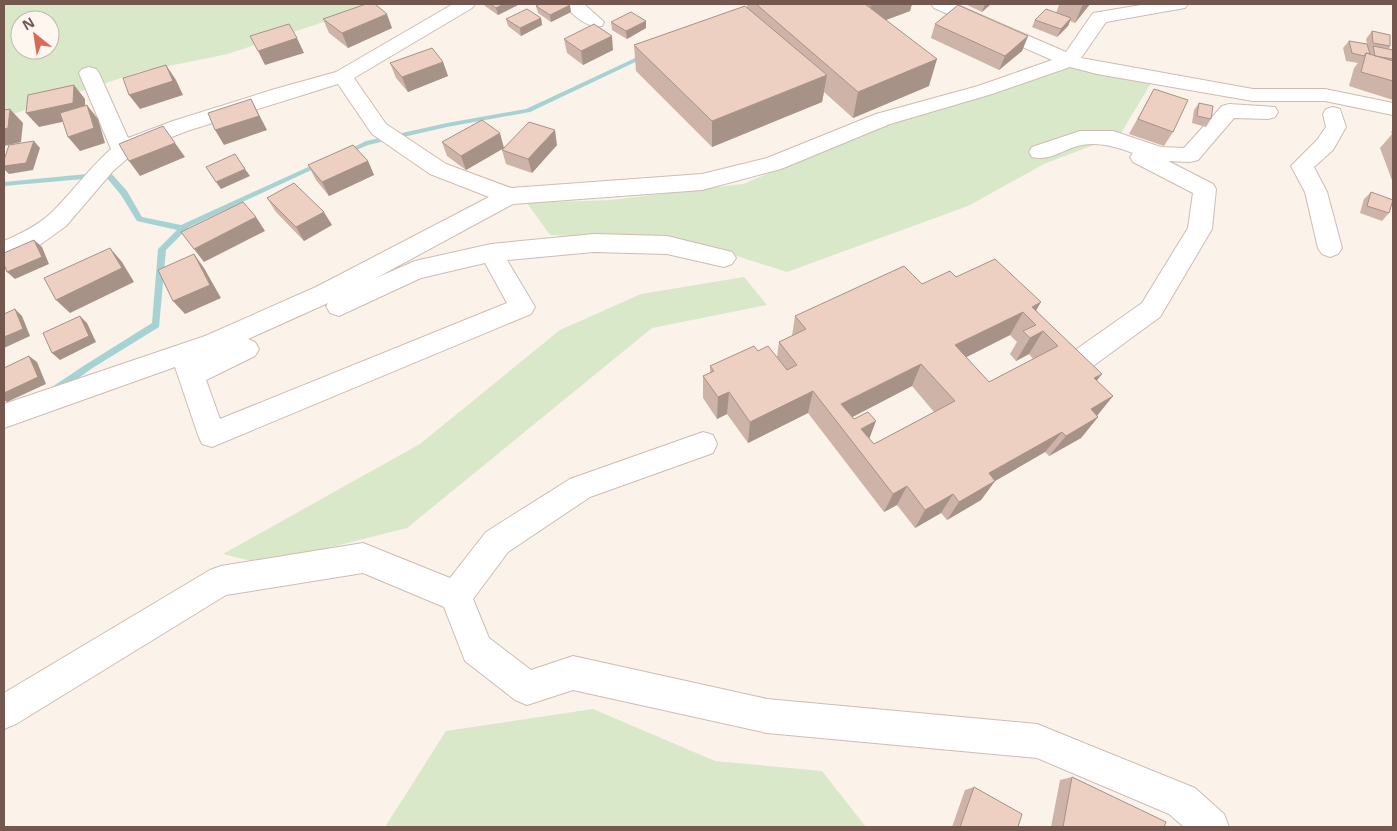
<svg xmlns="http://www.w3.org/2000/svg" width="1397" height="831" font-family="'Open Sans',sans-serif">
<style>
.green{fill:#d8e8c9;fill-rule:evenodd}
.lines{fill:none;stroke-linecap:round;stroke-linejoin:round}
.stream{fill:#a6d2d4;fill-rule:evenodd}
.minor-casing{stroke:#cebcb3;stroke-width:2}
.minor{fill:#fff;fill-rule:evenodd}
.wall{fill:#cdb3a8;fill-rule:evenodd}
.shaded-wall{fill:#a79288}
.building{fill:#eed0c3;stroke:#a79288;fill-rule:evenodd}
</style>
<rect width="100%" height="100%" fill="#fbf2e9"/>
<path class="green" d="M4,4h373l-149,50 -89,18 -135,45zM20,20h30v30h-30z
M1071,67l80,16 -31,52 -76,29 -76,42 -181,66 -100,-32 -137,-5 -23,-32 84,-3 132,-16 147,-61z
M744,277l23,28 -115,23 -245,200 -143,36 -41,-10 197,-110 140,-114 81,-36z
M593,709l122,52 107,10 44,56h-481l61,-96z"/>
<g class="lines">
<path class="stream" d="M646,53l2,1v2l-118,56 -83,15 -79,18 -21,9 -3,-2 22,-11 81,-18 79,-14z
M317,163h4l1,2 -133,62 -23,23 -7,77 -68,42 -33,24h-6l-1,-3 1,-3 33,-22 67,-42 6,-74 19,-19 -40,-9 -16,-26 -15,-18 -102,9v-4l104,-10h2l17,19 15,26 39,8z"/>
<defs>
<path id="minor" d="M453,4h22l-3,4 -118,70 32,46 60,40 65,24 191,-14 65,-16 109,-44 102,-28 74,-26 -118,-52 -3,-4h24l111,48 27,-39 54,-9h41l-3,4 -6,1 -73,13 -25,36 172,31h72l68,14v12l-68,-14h-72l-156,-27 -27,-7 -78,27 -102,30 -109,45 -79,21 -189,14 -137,74 39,-17 76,-17 103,-10 73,2 65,16 4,6 -4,6 -8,3 -57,-13 -73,-2 -87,8 28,47 -4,7 -319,133 -10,-3 -4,-9 -23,-68 -171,61v-24l201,-68 111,-49 173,-90 -59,-23 -58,-40 -34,-50 -151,47 -51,20 -23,20 -47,55 -25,18 -37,16v-19c16,-7 33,-15 46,-27 22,-21 39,-46 61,-65l-32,-76 3,-4 7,-2 7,2 3,4 29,65 45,-17 102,-32 61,-17zM485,263l22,40 -287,116 -14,-39 49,-24 4,-7 -4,-7 -7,-3 80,-36 -2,3 4,7 9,3 82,-38z
M564,4h20l20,18 -2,4c-14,3 -30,-11 -38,-22z
M1229,104l46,3 3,5 -3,5 -7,2 -34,-1 -36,42 -8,2 -22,-1 45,23 3,5 -4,40 -52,88 -71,52 -9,3 -9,-3 -4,-8 4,-8 71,-50 46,-75 5,-35 -60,-31 -3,-5 3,-4c-17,-6 -33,-11 -51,-8 -17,3 -32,17 -50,12l-3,-5 3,-5 48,-16h33l48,16 23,1 38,-42z
M1333,107l7,2 6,18 -13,23 -19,17 13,25 15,56 -4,6 -8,3 -8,-3 -4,-6 -13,-56 -14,-26 26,-26 9,-13 -3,-13 3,-5z
M703,432l10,3 4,9 -4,9 -123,44 -82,55 -35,47 16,39 42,32 42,-14 194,43 270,25 158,64 29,26 5,13h-45l-15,-13 -132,-56 -270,-25 -194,-43 -46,15 -12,-5 -50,-39 -21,-54 -81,-34 -137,22 -210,129 -12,5v-36l206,-123 11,-4 142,-23 87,35 36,-46 84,-53z"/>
</defs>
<use href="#minor" class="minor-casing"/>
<use href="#minor" class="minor"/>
</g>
<path class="wall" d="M484,4h34v1l-20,10 -13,-9z
M747,4h165l-2,7 -24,9 43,66 -76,32 -29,-26 -2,10 -110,45 -76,-76 -2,-26 113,-38z
M965,4h26l-9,8z
M1056,4h34l-15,19 -5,-2 -2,5 -11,11 -25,-10 3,-7 21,-7 3,-8z
M536,6l35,6 -20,10 -13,-9z
M541,18l1,7 -21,11 -13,-10 -2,-7z
M323,19l69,9 -44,20 -19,-15z
M611,22l35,6 -19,11 -15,-9z
M935,24l93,12 -6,15 -23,19 -68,-32z
M1372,31l18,15 -1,3 4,1v50l-44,-14 5,-18 4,-5 -12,-2 -3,-13 6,-7 18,3 -1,-5z
M564,39l49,11 -30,15 -16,-12z
M443,62l5,14 -40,16 -12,-14 -6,-15z
M1154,89l19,43 -9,14 -35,-12z
M1199,103l12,16 -5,8 -14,-4 2,-13z
M1393,130v53l-13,-35 12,-14 -1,-2z
M442,142l62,5 53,-2 -25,28 -26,-9 -4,-14 2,-2 -38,22 -19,-14z
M368,161l6,14 -45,21 -13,-16 -8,-15z
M1371,192l18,21 -7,8 -22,-8 4,-14z
M267,198l65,27 -28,16 -28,-29z
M956,277l80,33 61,71 16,15 -16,20 1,1 -17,21 -32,18 -4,-4 -50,29 -14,19 -34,20 -6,-7 -26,15 -18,-23 -13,7 -76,-99 -60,30 -21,-29 -10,5 -14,-21v-22l7,-3v-7l48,-15 19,6 2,-15 13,-6 3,-20 127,-32zM1010,335l7,7 -7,12 6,7 13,-7 4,5 -44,23 -23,-25zM912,386l22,26 -60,32 -22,-27z
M1072,777l92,50h-113l9,-47z
M974,787l44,40h-66l13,-37z"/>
<path class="shaded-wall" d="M504,4h14v1l-20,10 -2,-7z
M877,4h35l-2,7 -43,16 4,-21z
M985,4h6l-9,8z
M1083,4h7l-15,19z
M570,5l1,7 -20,10 -1,-7z
M387,14l5,14 -44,20 -6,-15z
M541,18l1,7 -21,11 -1,-8z
M1071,18l-3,8 -11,11 4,-8z
M646,21v7l-19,11 -1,-8z
M612,36l1,14 -30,15 -2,-14z
M1028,36l-6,15 -23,19 6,-14z
M297,38l7,15 -39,12 -7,-14z
M937,59l-8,27 -76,32 5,-26z
M443,62l5,14 -40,16 -6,-15z
M166,65l10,15 7,15 -43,14 -11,-14z
M827,75l-5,27 -110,45v-26z
M74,85l11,14v18l-46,10 -13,-14z
M251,99l16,31 -43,15 -9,-15z
M87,105l11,14 7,24 -25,8 -12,-14z
M10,109l13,14 -2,19 -17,4v-17z
M555,130l2,15 -25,28 -4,-14z
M500,133l4,15 -38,22 -5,-14z
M34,141l6,7 -7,22 -24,4 -5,-5v-3z
M175,143l10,14 -45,19 -11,-15z
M368,161l6,14 -45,21 -7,-14z
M245,169l5,7 -29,13 -5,-7z
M324,212l8,13 -28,16 -8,-14z
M256,217l9,14 -61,31 -10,-13z
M34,240l8,7 7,17 -34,15 -8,-7z
M110,248l12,14 12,20 -64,31 -14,-13z
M194,254l10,14 17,30 -36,16 -12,-13z
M1041,302l-10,17 1,-12z
M15,309l7,7 8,20 -26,12v-11z
M1023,312l-13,23 -65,33 10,-23z
M80,316l7,7 9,19 -36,18 -8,-7z
M1043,331l-14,23 -13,7 14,-23z
M29,356l8,6 9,22 -39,18 -3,-2v-7z
M921,364l-9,22 -73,38 2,-20z
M1102,374l-17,22 9,-18z
M813,391l-5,22 -60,30 2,-21z
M729,392l-2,22 -10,5 1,-22z
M1113,396l-18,22 -4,-9z
M1098,417l-17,21 -32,18 17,-20z
M876,421l-8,21 -7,-13z
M1062,432l-17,20 -50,29 -14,19 -34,20 12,-18 30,-29z
M907,486l-10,19 -13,7 9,-18z
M953,494l-12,19 -26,15 10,-18z"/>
<path class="building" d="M366,4h9l12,10 -45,19 -19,-14z
M490,4h14l-8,4z
M540,4h29l1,1 -20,10 -14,-9z
M756,4h109l72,55 -79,33z
M869,4h8l-6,2z
M958,5l70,31 -23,20 -70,-32z
M745,6l82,69 -115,46 -78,-76z
M527,9l14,9 -21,10 -14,-9z
M1046,9l25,9 -10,11 -26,-9z
M631,12l15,9 -20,10 -15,-9z
M289,24l8,14 -39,13 -8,-15z
M594,24l18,12 -31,15 -17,-12z
M1372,31l18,4v11l-17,-3z
M1349,41l18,3 3,10 -4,-1 -2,3 -12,-3z
M1373,46l20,4v9l-18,-3z
M432,48l11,14 -41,15 -12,-14z
M1366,53l27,8v20l-32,-9z
M166,65l7,16 -44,14 -6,-17z
M74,85l-1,18 -47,10 2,-18z
M1154,89l34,11 -15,32 -35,-13z
M251,99l8,17 -44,14 -7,-17z
M1199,103l14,3 -2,13 -14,-3z
M87,105l7,23 -26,9 -8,-24z
M10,109l-2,19 -4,1v-19z
M482,120l18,13 -39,23 -19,-14z
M529,122l26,8 -27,29 -26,-9z
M163,126l12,17 -46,18 -10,-17z
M34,141l-8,22 -22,3v-6l5,-15z
M353,145l15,16 -46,21 -14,-17z
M235,154l10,15 -29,13 -10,-15z
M294,183l30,29 -28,15 -29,-29z
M1371,192l22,8 -4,13 -22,-7z
M243,202l13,15 -62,32 -13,-17z
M34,240l8,17 -35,15 -3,-8v-11z
M110,248l12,20 -66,32 -12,-22z
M194,254l16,31 -37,16 -15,-31z
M995,259l46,43 -9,5 70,67 -8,4 19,18 -22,13 7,8 -32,19 -4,-4 -73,41 6,8 -36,21 -6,-8 -28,16 -18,-24 -14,8 -80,-103 -63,31 -21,-30 -11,5 -15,-21 11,-5 -4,-5 44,-20 4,5 10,-5 19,24 10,-5 -18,-23 27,-13 -11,-13 109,-50 18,18 28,-13 6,6zM1023,312l13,13 -13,6 7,7 13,-7 15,15 -69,36 -34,-37zM921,364l34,37 -81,43 -13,-15 15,-8 -8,-9 -14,7 -13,-15z
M15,309l8,20 -19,8v-23z
M80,316l9,20 -37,17 -9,-20z
M29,356l9,21 -34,16v-25z
M1072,777l94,45 -2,5h-101z
M974,787l48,27 -4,13h-58z"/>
<rect width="1397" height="831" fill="none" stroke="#74584f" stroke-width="10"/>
<g transform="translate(35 35) rotate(330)"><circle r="24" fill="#fef7f0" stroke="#c7b7b0"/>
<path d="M0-4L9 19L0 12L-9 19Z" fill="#da6959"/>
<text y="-8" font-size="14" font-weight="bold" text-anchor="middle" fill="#74584f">N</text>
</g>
</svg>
